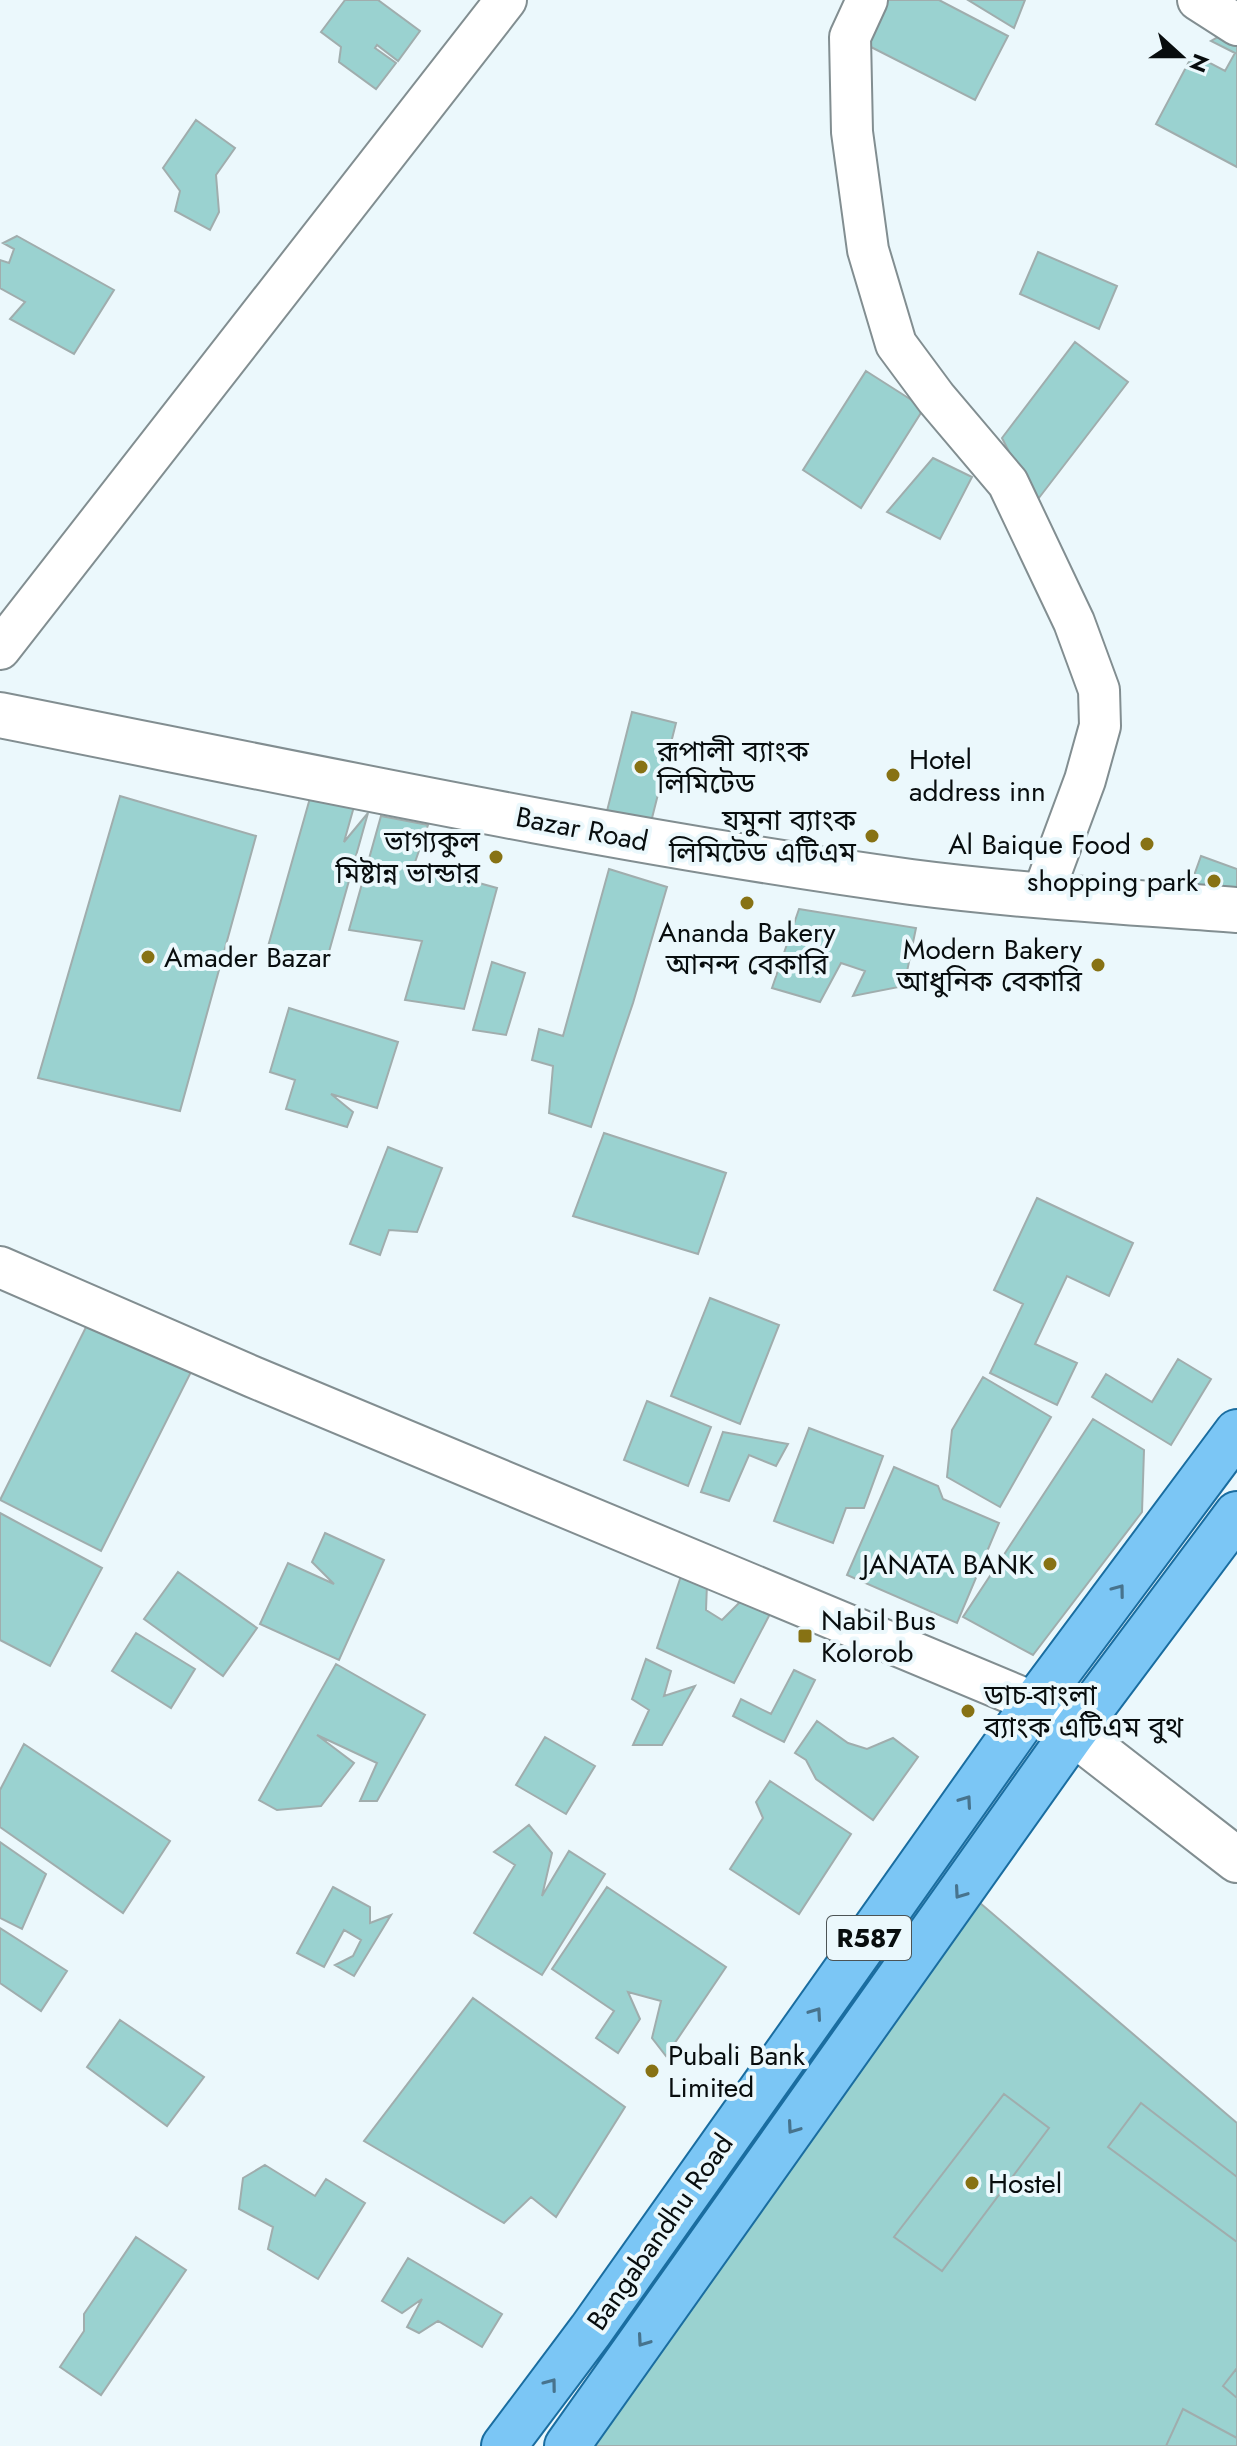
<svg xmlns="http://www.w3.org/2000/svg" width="1237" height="2446" font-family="Jost,'Noto Sans Bengali',sans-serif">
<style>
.building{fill:#9ad2d0;stroke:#a0adad;stroke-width:2}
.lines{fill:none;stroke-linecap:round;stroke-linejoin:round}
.minor-casing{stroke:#828e91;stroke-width:44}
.tertiary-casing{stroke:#828e91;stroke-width:48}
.primary-casing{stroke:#1a6da0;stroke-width:48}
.minor{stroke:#fff;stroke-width:40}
.tertiary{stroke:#fff;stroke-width:44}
.primary{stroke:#7bc6f5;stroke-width:44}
.oneway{stroke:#47738d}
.poi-dot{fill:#877214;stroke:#ebf8fc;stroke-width:3}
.labels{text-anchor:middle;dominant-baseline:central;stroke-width:8;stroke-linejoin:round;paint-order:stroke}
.shield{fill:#ebf8fc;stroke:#4c5455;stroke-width:2}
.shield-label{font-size:26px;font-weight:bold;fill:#080d0e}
.poi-label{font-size:28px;fill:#080d0e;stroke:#ebf8fc;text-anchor:start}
.street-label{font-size:28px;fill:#080d0e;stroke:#ebf8fc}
</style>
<rect width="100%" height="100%" fill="#ebf8fc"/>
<path class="building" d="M345,0h33l42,31 -22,30 -21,-16 -2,3 21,15 -20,26 -37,-27 2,-15 -20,-15z
M888,0h51l69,36 -33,64 -110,-56z
M968,0h57l-11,28z
M1227,32l10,6v129l-81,-43 37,-70 32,17 10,-18 -24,-12z
M196,120l39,28 -19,27 3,37 -9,18 -35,-19 5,-20 -17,-23z
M17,236l97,54 -40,64 -64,-35 15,-17 -25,-14v-28l9,3 5,-14 -11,-6z
M1038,252l79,34 -18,43 -79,-35z
M1075,342l53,40 -93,121 -33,-65z
M866,371l58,37 -63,100 -58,-38z
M933,458l39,19 -32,62 -53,-27z
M632,712l44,11 -25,99 -44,-11z
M312,791l43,12 -11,39 24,-29 -43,153 -58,-16z
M120,796l136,40 -76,275 -142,-33z
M381,816l47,9 -14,40 83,23 -33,121 -59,-9 17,-59 -73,-11z
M1201,856l36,13v24l-50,2z
M609,869l58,18 -34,116 -42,124 -42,-14 4,-47 -21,-6 7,-31 24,7z
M799,909l117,19 -12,58 -51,10 12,-25 -24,-8 -21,39 -48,-14z
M492,962l33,11 -19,62 -33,-5z
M289,1008l109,34 -21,66 -46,-14 22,18 -6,15 -61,-18 9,-29 -25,-8z
M604,1133l122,40 -28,81 -125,-38z
M388,1147l54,21 -25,64 -28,-2 -9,25 -30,-11z
M1037,1198l96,45 -24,53 -42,-20 -32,68 42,19 -20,42 -67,-32 33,-69 -29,-14z
M710,1298l69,27 -39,99 -69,-28z
M92,1315l102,51 -93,185 -101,-51z
M1178,1359l33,20 -40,66 -79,-48 14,-23 46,28z
M983,1377l68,40 -51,90 -53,-30 5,-47z
M647,1401l64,26 -23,59 -64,-26z
M1093,1419l51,31 -2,62 -109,143 -70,-38z
M809,1428l74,28 -19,52h-18l-13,35 -59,-22z
M723,1432l65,12 -12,22 -27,-11 -20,46 -28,-9z
M894,1467l44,19 5,13 56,24 -42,100 -110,-48z
M0,1513l102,55 -52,98 -50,-26z
M325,1533l59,27 -45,100 -79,-36 28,-61 46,21 -22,-22z
M178,1572l79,56 -34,48 -79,-57z
M682,1573l25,11 -1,26 16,10 20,-20 29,12 -37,71 -77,-35z
M136,1633l59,36 -24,39 -59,-37z
M646,1659l25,12 -7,25 31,-10 -33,59h-29l16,-35 -17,-11z
M336,1664l89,51 -48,86h-17l17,-38 -60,-28 37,28 -33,43 -44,4 -18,-10z
M794,1670l21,10 -31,62 -51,-26 8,-17 30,15z
M817,1721l31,22 19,6 26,-11 25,19 -45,63 -57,-41 -10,-19 -11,-7z
M545,1737l50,29 -29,48 -50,-29z
M24,1744l146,97 -47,72 -123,-86v-37z
M770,1781l81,53 -52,80 -69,-45 33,-51 -7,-16z
M529,1825l23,28 -10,43 27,-45 36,23 -63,101 -68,-42 41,-68 -21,-13z
M0,1842l46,32 -24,55 -22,-11z
M333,1887l37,20v16l21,-8 -37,61 -19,-11 18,-9 8,-16 -17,-10 -20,37 -27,-14z
M607,1887l119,80 -60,89 -14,-18 9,-37 -33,-9 12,27 -22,34 -22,-15 18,-27 -62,-42z
M973,1897l264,226v323h-666z
M0,1928l67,43 -26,40 -41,-28z
M473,1998l152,109 -69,110 -25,-20 -27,26 -140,-82z
M120,2020l84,57 -37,49 -80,-59z
M1004,2094l45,34 -107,143 -48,-34z
M1141,2103l96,74v65l-129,-95z
M265,2165l50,31 11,-17 39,24 -47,76 -50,-30 5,-22 -34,-18 4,-31z
M136,2237l50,33 -85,125 -41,-28 24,-36v-17z
M408,2258l94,56 -20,33 -44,-26 -19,12 -12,-6 15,-28 -20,14 -20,-12z
M1237,2368v30l-14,-12z
M1183,2409l54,29v8h-71z"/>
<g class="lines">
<defs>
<path id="minor" d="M867,0l-17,37 2,95 16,118 28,94 40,54 72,85 66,139 25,68 1,36 -15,54 -43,116
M1198,0l39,25
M0,649l506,-649
M0,1267l253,110 782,326"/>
<path id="tertiary" d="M0,715c303,60 605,125 911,167 108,14 217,20 326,28
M1035,1703l202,157"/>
<path id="primary" d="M504,2446l87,-116 444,-627 202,-271
M567,2446l506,-713 164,-219"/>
</defs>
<use href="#minor" class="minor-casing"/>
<use href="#tertiary" class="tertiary-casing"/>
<use href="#primary" class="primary-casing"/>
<use href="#minor" class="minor"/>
<use href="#tertiary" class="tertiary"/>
<use href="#primary" class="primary"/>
</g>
<defs><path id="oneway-chevron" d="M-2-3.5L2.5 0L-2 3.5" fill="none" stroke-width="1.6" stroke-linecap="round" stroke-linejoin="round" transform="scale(2)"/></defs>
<g class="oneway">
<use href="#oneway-chevron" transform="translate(1119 1590) rotate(-53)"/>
<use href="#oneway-chevron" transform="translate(966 1801) rotate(-55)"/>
<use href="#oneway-chevron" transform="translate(960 1893) rotate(125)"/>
<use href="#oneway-chevron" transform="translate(816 2013) rotate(-55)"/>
<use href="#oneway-chevron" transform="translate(793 2128) rotate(125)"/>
<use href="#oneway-chevron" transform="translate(643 2341) rotate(125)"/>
<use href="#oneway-chevron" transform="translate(551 2384) rotate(-53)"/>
</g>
<g class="poi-dot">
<circle cx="641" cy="767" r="8"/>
<circle cx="893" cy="775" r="8"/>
<circle cx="872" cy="836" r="8"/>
<circle cx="1147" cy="844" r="8"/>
<circle cx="496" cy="857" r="8"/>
<circle cx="1214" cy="881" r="8"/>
<circle cx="747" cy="903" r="8"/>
<circle cx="148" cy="957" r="8"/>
<circle cx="1098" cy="965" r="8"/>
<circle cx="1050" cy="1564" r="8"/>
<rect x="797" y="1628" width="16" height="16" rx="4"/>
<circle cx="968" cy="1711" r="8"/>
<circle cx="652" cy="2071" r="8"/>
<circle cx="972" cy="2183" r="8"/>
</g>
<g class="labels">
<rect class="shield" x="827" y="1916" width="84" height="44" rx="6"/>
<g class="shield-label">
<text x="869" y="1938">R587</text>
</g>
<g class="poi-label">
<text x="657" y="751">রূপালী ব্যাংক<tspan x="657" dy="32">লিমিটেড</tspan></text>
<text x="909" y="759">Hotel<tspan x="909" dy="32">address inn</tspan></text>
<text x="856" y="820" text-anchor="end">যমুনা ব্যাংক<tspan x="856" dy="32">লিমিটেড এটিএম</tspan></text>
<text x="480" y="841" text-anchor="end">ভাগ্যকুল<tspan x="480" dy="32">মিষ্টান্ন ভান্ডার</tspan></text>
<text x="1131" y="844" text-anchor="end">Al Baique Food</text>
<text x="1198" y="881" text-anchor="end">shopping park</text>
<text x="747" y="932" text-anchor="middle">Ananda Bakery<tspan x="747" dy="32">আনন্দ বেকারি</tspan></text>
<text x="1082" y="949" text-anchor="end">Modern Bakery<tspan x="1082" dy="32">আধুনিক বেকারি</tspan></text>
<text x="164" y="957">Amader Bazar</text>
<text x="1034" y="1564" text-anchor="end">JANATA BANK</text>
<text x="821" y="1620">Nabil Bus<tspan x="821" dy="32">Kolorob</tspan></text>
<text x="984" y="1695">ডাচ-বাংলা<tspan x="984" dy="32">ব্যাংক এটিএম বুথ</tspan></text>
<text x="668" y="2055">Pubali Bank<tspan x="668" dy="32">Limited</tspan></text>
<text x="988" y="2183">Hostel</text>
</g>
<g class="street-label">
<text transform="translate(582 829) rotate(11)">Bazar Road</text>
<text transform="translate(660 2232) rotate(-55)">Bangabandhu Road</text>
</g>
</g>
<g transform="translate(1181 56) rotate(111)" stroke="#ebf8fc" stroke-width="6" paint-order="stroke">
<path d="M0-6L14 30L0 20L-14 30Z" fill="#080d0e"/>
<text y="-12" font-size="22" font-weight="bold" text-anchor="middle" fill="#080d0e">N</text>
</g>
</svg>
